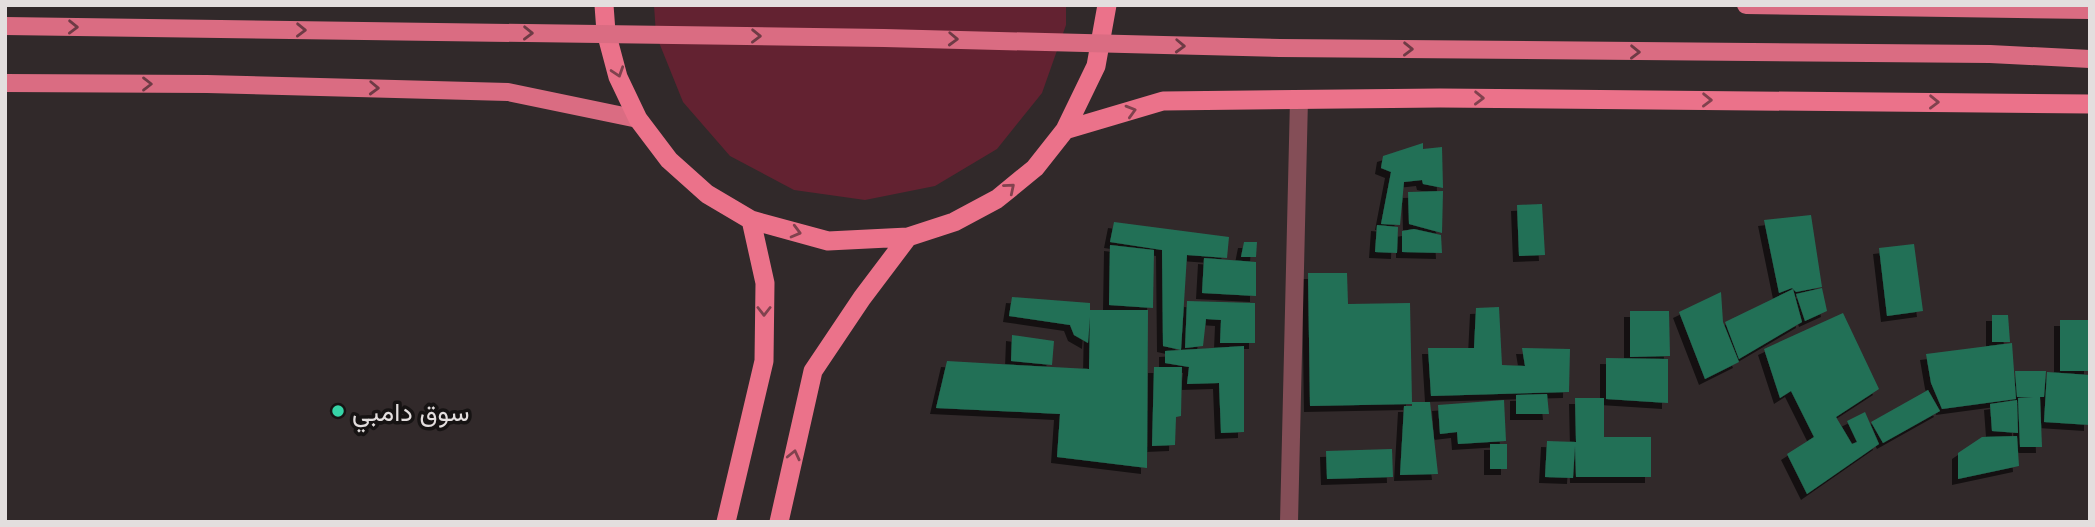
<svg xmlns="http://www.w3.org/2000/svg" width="2095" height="527" font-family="Mulish,Vazirmatn,sans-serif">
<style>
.green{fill:#632231}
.building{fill:#246f57;filter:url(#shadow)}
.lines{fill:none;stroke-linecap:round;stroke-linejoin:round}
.minor{stroke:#844e57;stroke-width:18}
.primary{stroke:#da6c82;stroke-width:18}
.trunk{stroke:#eb728a;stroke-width:19}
.primary-bridge{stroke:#da6c82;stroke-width:18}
.oneway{stroke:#6e3b45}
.oneway2{stroke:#80424e}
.poi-dot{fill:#36d4a7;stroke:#161313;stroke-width:2.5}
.labels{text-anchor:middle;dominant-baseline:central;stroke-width:7;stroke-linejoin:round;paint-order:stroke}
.poi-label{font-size:26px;fill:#e3dede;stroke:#161313;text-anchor:start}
</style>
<defs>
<filter id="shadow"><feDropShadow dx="-6" dy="6" stdDeviation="0" flood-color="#0009"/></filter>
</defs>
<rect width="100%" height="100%" fill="#31292a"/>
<path class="green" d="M654,5h412v20l-24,68 -45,56 -62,37 -70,14 -71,-10 -64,-34 -47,-54 -27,-67z"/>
<path class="building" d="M1423,143v6l19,-2 1,41 -20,-4 -1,-4 -18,2 -4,43 -19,-1 10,-52 -10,-4 2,-12z
M1443,191l-1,42 -33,-9 -1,-32z
M1542,204l3,51 -26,1 -2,-51z
M1811,215l11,72 -26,5 -4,-4 -13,5 -15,-73z
M1114,222l115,15 -2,21 -40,-3 -6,95 -18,-4 -1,-96 -52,-8z
M1377,225l21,2 -1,26 -22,-1z
M1414,229l27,6 1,18 -40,-1v-21z
M1244,242h13l-1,15h-15z
M1914,244l9,67 -36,5 -8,-68z
M1110,245l44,5 -1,58 -44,-3z
M1204,258l52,4v34l-54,-3z
M1308,273h39l1,31 62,-1 2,99h18l8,72 -38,1 4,-69h8v-2l-102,2z
M1822,288l5,23 -22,10 -9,-27z
M1793,289l9,33 -63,37 -14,-37z
M1721,292l2,30 16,40 -34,17 -26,-67z
M1012,297l78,6v7h58l-1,158 -90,-11 3,-43 -124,-6 11,-47 142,8 1,-52 -2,26 -14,-8 -4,-10 -61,-9z
M1187,301l68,2v40h-35l1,-23 -15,-1 -3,27 -18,2z
M1499,307l3,58 23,1 -3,-18 48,1 -1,43 -138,4 -3,-48h46l2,-40z
M1630,311h39l1,45 -40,1z
M1843,313l36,76 -43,28 16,27 5,-2 -10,-21 18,-9 14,32 -72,50 -20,-40 27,-17 -23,-46 -11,7 -16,-49z
M1992,315h16l2,27h-18z
M2060,320h30v51h-30z
M1012,335l42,6 -2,24 -41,-4z
M2012,343l4,56 -74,10 -11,-26 -5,-29z
M1244,346v86l-23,1 -2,-50 -32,1 2,-17 -24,-4v-12z
M1606,358l62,1v44l-62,-4z
M1154,367h28l-1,49 -5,1 -1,28 -23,1z
M2015,371h31l-2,26h-4l2,50h-22l-2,-49 15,-1h-16z
M2047,372l43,3v50l-46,-3z
M1928,390l12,21 -57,32 -12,-21z
M1547,394l2,20h-33v-19z
M1575,398h29v39h47v40h-75l-1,-31 -2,32 -28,-1 2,-36 29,1z
M1504,400l2,41 -48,3 -1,-12 -17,2 -2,-29z
M2017,400l1,33 -26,-2 -2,-27z
M2017,436l2,30 -61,13v-26l24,-16z
M1490,444h17v25h-17z
M1392,449l1,28 -66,2 -1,-28z"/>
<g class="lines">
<path class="minor" d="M1289,522l10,-423"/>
<path class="primary" d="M1746,5l344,5
M5,83l202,1 301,8 130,27"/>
<path class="trunk" d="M604,5l2,27 12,45 20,42 31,41 38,34 44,26 77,21 80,-4 46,-15 43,-23 38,-31 30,-38 31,-64 11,-61
M1065,130l98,-29 277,-3 650,6
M726,522l38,-161 1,-78 -14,-63
M779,522l34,-151 49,-73 46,-61"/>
<path class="primary-bridge" d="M5,26l879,12 396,10 710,6 100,5"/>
</g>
<defs><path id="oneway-chevron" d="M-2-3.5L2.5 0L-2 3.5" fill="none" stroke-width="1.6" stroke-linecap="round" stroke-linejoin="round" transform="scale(1.75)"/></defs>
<g class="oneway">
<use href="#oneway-chevron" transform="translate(73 27) rotate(1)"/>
<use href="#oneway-chevron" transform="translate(301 30) rotate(1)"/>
<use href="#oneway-chevron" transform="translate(528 33) rotate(1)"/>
<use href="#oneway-chevron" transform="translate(756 36) rotate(1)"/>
<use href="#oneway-chevron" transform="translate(953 39) rotate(2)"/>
<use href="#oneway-chevron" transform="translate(1180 46) rotate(2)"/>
<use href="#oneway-chevron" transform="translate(1408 49) rotate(1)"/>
<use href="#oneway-chevron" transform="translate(1635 52) rotate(1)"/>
<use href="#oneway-chevron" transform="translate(147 84)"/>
<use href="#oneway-chevron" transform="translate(374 88) rotate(2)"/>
</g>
<g class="oneway2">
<use href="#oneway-chevron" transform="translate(618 72) rotate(72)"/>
<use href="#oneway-chevron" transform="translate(1479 98) rotate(1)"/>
<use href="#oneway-chevron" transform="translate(1707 100) rotate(1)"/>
<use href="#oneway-chevron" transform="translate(1934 102) rotate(1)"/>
<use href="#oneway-chevron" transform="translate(1131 111) rotate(-16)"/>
<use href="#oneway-chevron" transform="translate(1010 188) rotate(-40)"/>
<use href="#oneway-chevron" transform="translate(796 232) rotate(15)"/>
<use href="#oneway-chevron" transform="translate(764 311) rotate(90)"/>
<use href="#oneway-chevron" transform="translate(794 455) rotate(-77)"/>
</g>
<circle class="poi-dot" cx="338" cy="411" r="7"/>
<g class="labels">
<g class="poi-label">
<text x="352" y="411">سوق دامبي</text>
</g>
</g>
<rect width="2095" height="527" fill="none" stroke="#e3dede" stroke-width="14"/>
</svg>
